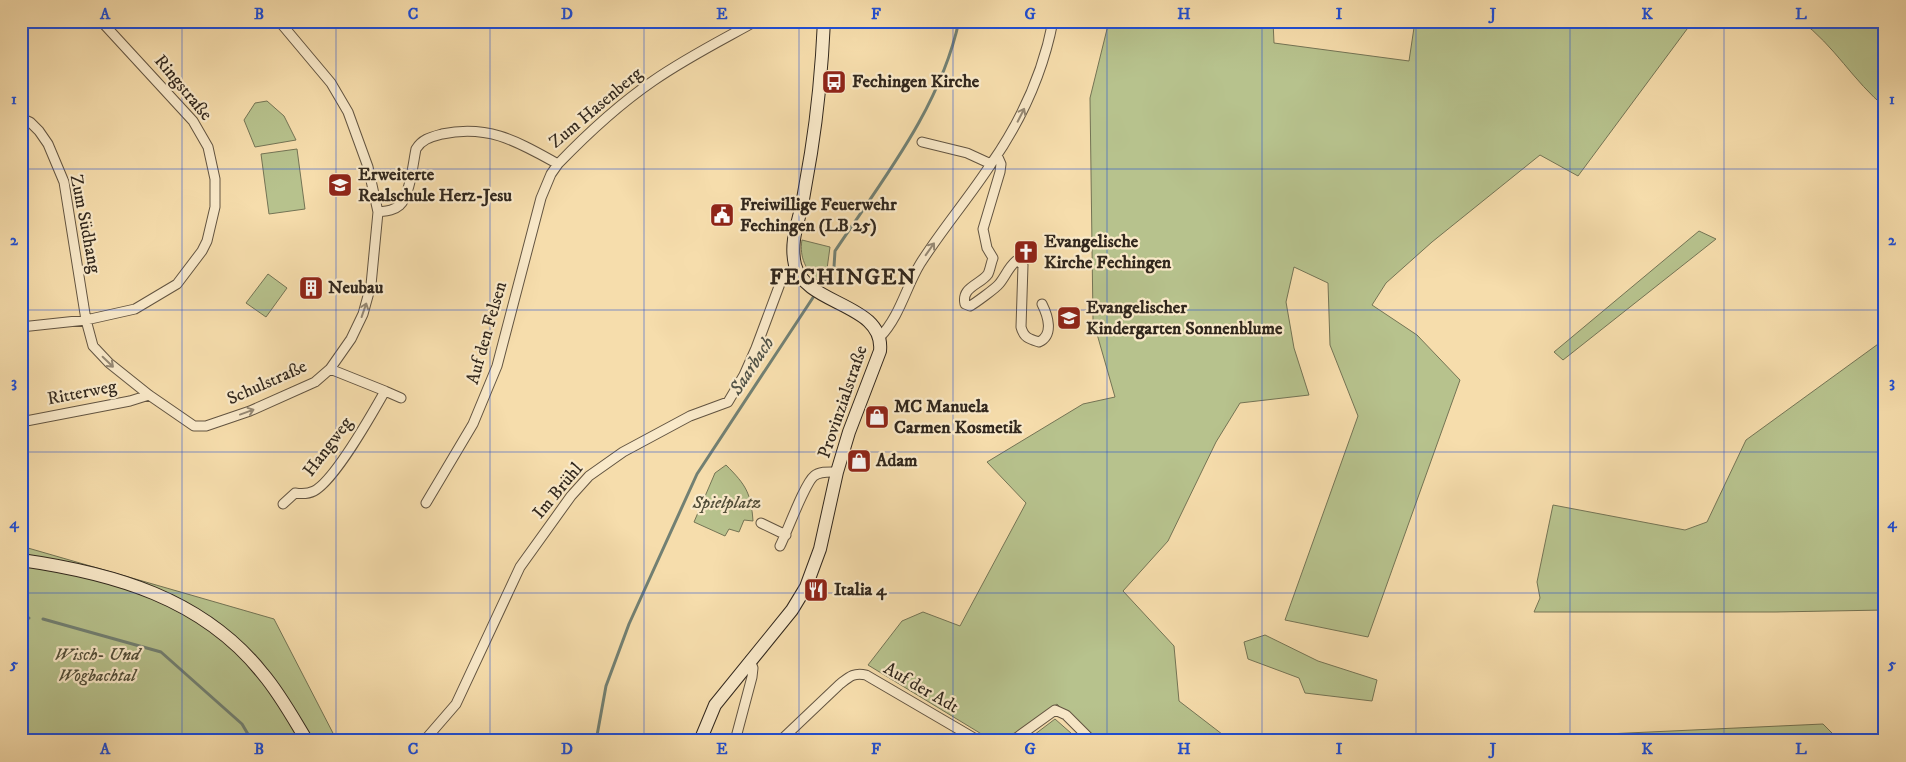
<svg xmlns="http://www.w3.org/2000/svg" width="1906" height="762" font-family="'IM FELL DW Pica',serif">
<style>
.green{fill:#b7c28d;stroke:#747455}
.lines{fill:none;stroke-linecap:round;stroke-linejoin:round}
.stream{stroke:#728073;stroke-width:3}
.minor-casing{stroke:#625441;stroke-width:11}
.secondary-casing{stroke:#31271d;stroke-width:14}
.minor{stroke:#f9e9c9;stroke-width:9}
.secondary{stroke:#f9e9c9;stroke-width:12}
.oneway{stroke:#958873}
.grid{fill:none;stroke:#1d4ed8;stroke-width:1;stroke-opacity:0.55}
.labels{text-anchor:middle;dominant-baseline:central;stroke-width:4.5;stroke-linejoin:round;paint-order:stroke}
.poi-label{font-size:18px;font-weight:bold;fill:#31271d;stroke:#f9e9c9;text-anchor:start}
.street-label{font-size:18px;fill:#31271d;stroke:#f9e9c9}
.park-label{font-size:18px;font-style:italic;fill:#524e39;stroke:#f9e9c9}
.water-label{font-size:19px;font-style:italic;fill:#515348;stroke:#f9e9c9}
.district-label{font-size:22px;font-weight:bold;letter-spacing:1px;fill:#31271d;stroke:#f9e9c9}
.neatline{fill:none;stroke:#1d4ed8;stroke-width:2}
.grid-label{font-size:16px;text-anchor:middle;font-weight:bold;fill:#1d4ed8}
</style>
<rect width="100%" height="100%" fill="#f6ddac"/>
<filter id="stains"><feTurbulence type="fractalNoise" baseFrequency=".004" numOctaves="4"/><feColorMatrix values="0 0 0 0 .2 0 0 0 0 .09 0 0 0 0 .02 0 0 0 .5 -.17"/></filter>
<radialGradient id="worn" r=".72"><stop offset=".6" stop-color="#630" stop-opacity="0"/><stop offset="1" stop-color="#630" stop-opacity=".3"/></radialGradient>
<path class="green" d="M1109,21h164l1,22 135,18 6,-40h278l-115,155 -38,-21 -108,87 -46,41 -14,22 45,30 43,45 -92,257 -83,-17 73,-204 -28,-71 -2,-62 -34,-16 -8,35 8,46 15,47 -69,8 -24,39 -48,99 -45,50 51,55 5,55 52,40h-138l-36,-37 -51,37h-13l-125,-76 34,-44 21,-9 37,14 66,-123 -39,-41 96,-58 32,-7 -22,-77 -3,-222z
M1801,21h84v86c-31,-25 -51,-62 -84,-86z
M267,101l17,15 12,24 -41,7 -11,-27 11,-17z
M297,149l8,60 -36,5 -8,-60z
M1699,231l17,8 -153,121 -9,-8z
M802,240l28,7 -3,22 -8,13c-13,-11 -20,-25 -17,-42z
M268,274l19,14 -21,29 -20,-14z
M1885,339v271l-109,2h-242l6,-14 -3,-16 16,-77 132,25 22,-8 39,-82z
M726,465c20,20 25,28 27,56l-9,-1 -5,12 -10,-3 -4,7 -31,-14 21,-49z
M21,546l253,73 61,118 -6,4h-308z
M1265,635l53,26 59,19 -5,21 -67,-8 -6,-15 -51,-19 -4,-17z
M1055,719l25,22h-54z
M1823,724l9,9 -4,8h-373z"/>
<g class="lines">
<path class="stream" d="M820,288l14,-21 1,-16c48,-72 105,-143 124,-230
M21,618h8
M43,619l118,33 81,72 10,17
M596,741l10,-55 23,-62 68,-150 119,-181"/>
<defs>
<path id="minor" d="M21,118l9,4 9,9 9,13 16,38 22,138 7,26 16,17 40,32 45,31h12l44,-15 65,-29 15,-13 21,-30 12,-25 8,-29 7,-73 -10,-45 -20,-55 -17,-29 -52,-62
M922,142l45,11 24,11
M997,155l4,9 -1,8 -17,57 4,19 6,10c-2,5 -3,12 -5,16 -8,11 -27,13 -23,30l5,2c4,-2 26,-18 29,-22 6,-7 9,-16 17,-23l3,1 4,3 -2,62c3,11 8,12 18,15 15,-7 9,-26 3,-38
M378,212c8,-1 15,-1 22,-7 10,-9 13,-42 16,-56 6,-10 15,-12 26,-15 47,-10 76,8 116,30
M21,327l65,-7 49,-11 42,-25 25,-33 5,-10 8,-34v-28l-7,-32 -15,-26 -92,-100
M880,337c20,-21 26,-50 40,-73 22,-35 49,-66 71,-100 30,-43 52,-91 62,-143
M385,391l16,7
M21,422l109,-21 19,-6
M426,503l47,-79 24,-58 44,-168 10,-24 7,-10c27,-28 63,-61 95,-83 33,-23 69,-41 103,-60
M283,504l12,-11c6,1 13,1 19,-2 21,-11 58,-77 71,-100l-55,-22
M761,523l25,12
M780,546c7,-14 25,-63 34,-70 6,-5 16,-4 23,-4
M424,741l32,-37 64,-137 51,-71 18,-20 34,-24 67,-36 38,-14 16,-27 12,-27 25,-67 15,-14
M735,741l17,-64 1,-9 -3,-8
M780,741l60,-57c9,-7 14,-12 26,-9l113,66
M1012,741l43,-31 11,5 26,26"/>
<path id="secondary" d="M21,560c92,13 182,38 242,114 17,20 30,44 44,67
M700,741l15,-36 77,-95 14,-23 14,-38 17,-77 12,-40 31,-81c5,-48 -74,-45 -85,-86 -5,-22 2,-39 7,-60 3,-17 6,-34 9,-52 7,-44 11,-88 13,-132"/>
</defs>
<use href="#minor" class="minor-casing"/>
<use href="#secondary" class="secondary-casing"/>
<use href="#minor" class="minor"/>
<use href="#secondary" class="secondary"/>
</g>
<defs><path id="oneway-shaft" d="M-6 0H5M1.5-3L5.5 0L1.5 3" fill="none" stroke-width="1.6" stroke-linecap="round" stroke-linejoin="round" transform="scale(1.25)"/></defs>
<g class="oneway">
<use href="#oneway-shaft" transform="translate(1021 115) rotate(-63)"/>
<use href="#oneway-shaft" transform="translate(930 249) rotate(-55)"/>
<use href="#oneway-shaft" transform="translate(364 310) rotate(-71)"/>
<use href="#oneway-shaft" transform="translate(108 362) rotate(44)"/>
<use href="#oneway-shaft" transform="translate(247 412) rotate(-20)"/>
</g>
<path class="grid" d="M182,21v720M336,21v720M490,21v720M644,21v720M799,21v720M953,21v720M1107,21v720M1262,21v720M1416,21v720M1570,21v720M1724,21v720M21,169h1864M21,310h1864M21,452h1864M21,593h1864"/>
<defs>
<symbol id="bus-square" viewBox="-11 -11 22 22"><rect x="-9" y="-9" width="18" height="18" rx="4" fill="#8f2418" stroke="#f9e9c9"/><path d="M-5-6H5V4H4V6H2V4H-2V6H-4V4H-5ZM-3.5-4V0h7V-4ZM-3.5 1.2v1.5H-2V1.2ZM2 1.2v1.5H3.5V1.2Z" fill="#fff"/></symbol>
<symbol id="school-square" viewBox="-11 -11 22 22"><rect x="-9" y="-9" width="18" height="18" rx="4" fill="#8f2418" stroke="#f9e9c9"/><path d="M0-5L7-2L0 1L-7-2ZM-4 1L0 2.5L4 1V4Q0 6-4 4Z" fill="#fff"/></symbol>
<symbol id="civic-square" viewBox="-11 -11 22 22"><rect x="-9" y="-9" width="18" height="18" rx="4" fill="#8f2418" stroke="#f9e9c9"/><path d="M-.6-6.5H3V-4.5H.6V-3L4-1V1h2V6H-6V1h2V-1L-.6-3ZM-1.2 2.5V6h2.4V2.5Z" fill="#fff"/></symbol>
<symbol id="church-square" viewBox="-11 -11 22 22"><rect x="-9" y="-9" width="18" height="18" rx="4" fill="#8f2418" stroke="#f9e9c9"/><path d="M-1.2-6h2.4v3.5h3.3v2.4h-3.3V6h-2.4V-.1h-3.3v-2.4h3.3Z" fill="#fff"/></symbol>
<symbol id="building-square" viewBox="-11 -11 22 22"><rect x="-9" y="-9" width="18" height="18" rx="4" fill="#8f2418" stroke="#f9e9c9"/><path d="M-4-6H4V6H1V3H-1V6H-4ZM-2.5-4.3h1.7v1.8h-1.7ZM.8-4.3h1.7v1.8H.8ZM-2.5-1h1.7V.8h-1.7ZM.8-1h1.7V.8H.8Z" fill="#fff"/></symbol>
<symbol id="shop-square" viewBox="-11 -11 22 22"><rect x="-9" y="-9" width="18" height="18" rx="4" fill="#8f2418" stroke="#f9e9c9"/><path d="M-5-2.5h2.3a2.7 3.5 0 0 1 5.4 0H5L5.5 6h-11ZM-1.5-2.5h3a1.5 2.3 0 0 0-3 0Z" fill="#fff"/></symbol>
<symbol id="restaurant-square" viewBox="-11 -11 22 22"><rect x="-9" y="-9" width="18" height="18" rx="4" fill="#8f2418" stroke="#f9e9c9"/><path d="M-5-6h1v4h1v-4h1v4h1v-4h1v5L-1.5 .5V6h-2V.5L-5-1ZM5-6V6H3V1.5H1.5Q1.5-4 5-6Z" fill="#fff"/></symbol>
</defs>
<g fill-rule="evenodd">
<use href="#bus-square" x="820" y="68" width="28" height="28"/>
<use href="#school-square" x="326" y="171" width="28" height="28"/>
<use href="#civic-square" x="708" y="201" width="28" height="28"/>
<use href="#church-square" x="1012" y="238" width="28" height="28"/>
<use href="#building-square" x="297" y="274" width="28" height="28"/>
<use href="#school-square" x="1055" y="304" width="28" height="28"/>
<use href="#shop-square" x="863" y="403" width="28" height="28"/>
<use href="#shop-square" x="845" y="447" width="28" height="28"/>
<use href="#restaurant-square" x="802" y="576" width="28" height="28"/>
</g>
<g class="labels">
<g class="poi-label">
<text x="852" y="82">Fechingen Kirche</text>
<text x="358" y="175">Erweiterte<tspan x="358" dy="21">Realschule Herz-Jesu</tspan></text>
<text x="740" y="205">Freiwillige Feuerwehr<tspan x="740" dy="21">Fechingen (LB 25)</tspan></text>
<text x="1044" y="242">Evangelische<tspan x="1044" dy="21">Kirche Fechingen</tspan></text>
<text x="328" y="288">Neubau</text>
<text x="1086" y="308">Evangelischer<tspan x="1086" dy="21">Kindergarten Sonnenblume</tspan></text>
<text x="894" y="407">MC Manuela<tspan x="894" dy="21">Carmen Kosmetik</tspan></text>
<text x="876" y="461">Adam</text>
<text x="834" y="590">Italia 4</text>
</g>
<g class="street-label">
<text transform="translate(183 88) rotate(50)">Ringstraße</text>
<text transform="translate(596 108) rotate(-40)">Zum Hasenberg</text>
<text transform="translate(85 224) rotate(79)">Zum Südhang</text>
<text transform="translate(487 333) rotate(-74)">Auf den Felsen</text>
<text transform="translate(267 383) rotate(-24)">Schulstraße</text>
<text transform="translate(82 393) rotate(-11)">Ritterweg</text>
<text transform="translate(843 402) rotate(-71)">Provinzialstraße</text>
<text transform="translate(328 447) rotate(-53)">Hangweg</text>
<text transform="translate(558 491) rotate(-50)">Im Brühl</text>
<text transform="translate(921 688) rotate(30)">Auf der Adt</text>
</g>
<g class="park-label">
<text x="727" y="503">Spielplatz</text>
<text x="97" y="655">Wisch- Und<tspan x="97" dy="21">Wogbachtal</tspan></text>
</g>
<g class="water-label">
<text transform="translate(752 366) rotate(-57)">Saarbach</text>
</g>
<g class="district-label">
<text x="843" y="277">FECHINGEN</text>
</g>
</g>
<rect width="1906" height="762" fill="none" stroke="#f6ddac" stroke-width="55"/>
<rect x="28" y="28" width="1850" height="706" class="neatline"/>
<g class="grid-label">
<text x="105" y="19">A</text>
<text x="259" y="19">B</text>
<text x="413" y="19">C</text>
<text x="567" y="19">D</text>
<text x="722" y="19">E</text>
<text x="876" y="19">F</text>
<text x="1030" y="19">G</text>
<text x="1184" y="19">H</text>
<text x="1339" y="19">I</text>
<text x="1493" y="19">J</text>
<text x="1647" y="19">K</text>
<text x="1801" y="19">L</text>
<text x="14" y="104">1</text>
<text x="1892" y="104">1</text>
<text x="14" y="245">2</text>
<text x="1892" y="245">2</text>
<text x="14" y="387">3</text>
<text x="1892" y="387">3</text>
<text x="14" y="528">4</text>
<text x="1892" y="528">4</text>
<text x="14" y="669">5</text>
<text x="1892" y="669">5</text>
<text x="105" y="754">A</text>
<text x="259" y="754">B</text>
<text x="413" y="754">C</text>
<text x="567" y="754">D</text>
<text x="722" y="754">E</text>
<text x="876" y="754">F</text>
<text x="1030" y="754">G</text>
<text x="1184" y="754">H</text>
<text x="1339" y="754">I</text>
<text x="1493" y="754">J</text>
<text x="1647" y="754">K</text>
<text x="1801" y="754">L</text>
</g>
<rect width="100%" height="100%" filter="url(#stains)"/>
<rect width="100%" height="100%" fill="url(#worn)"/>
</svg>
